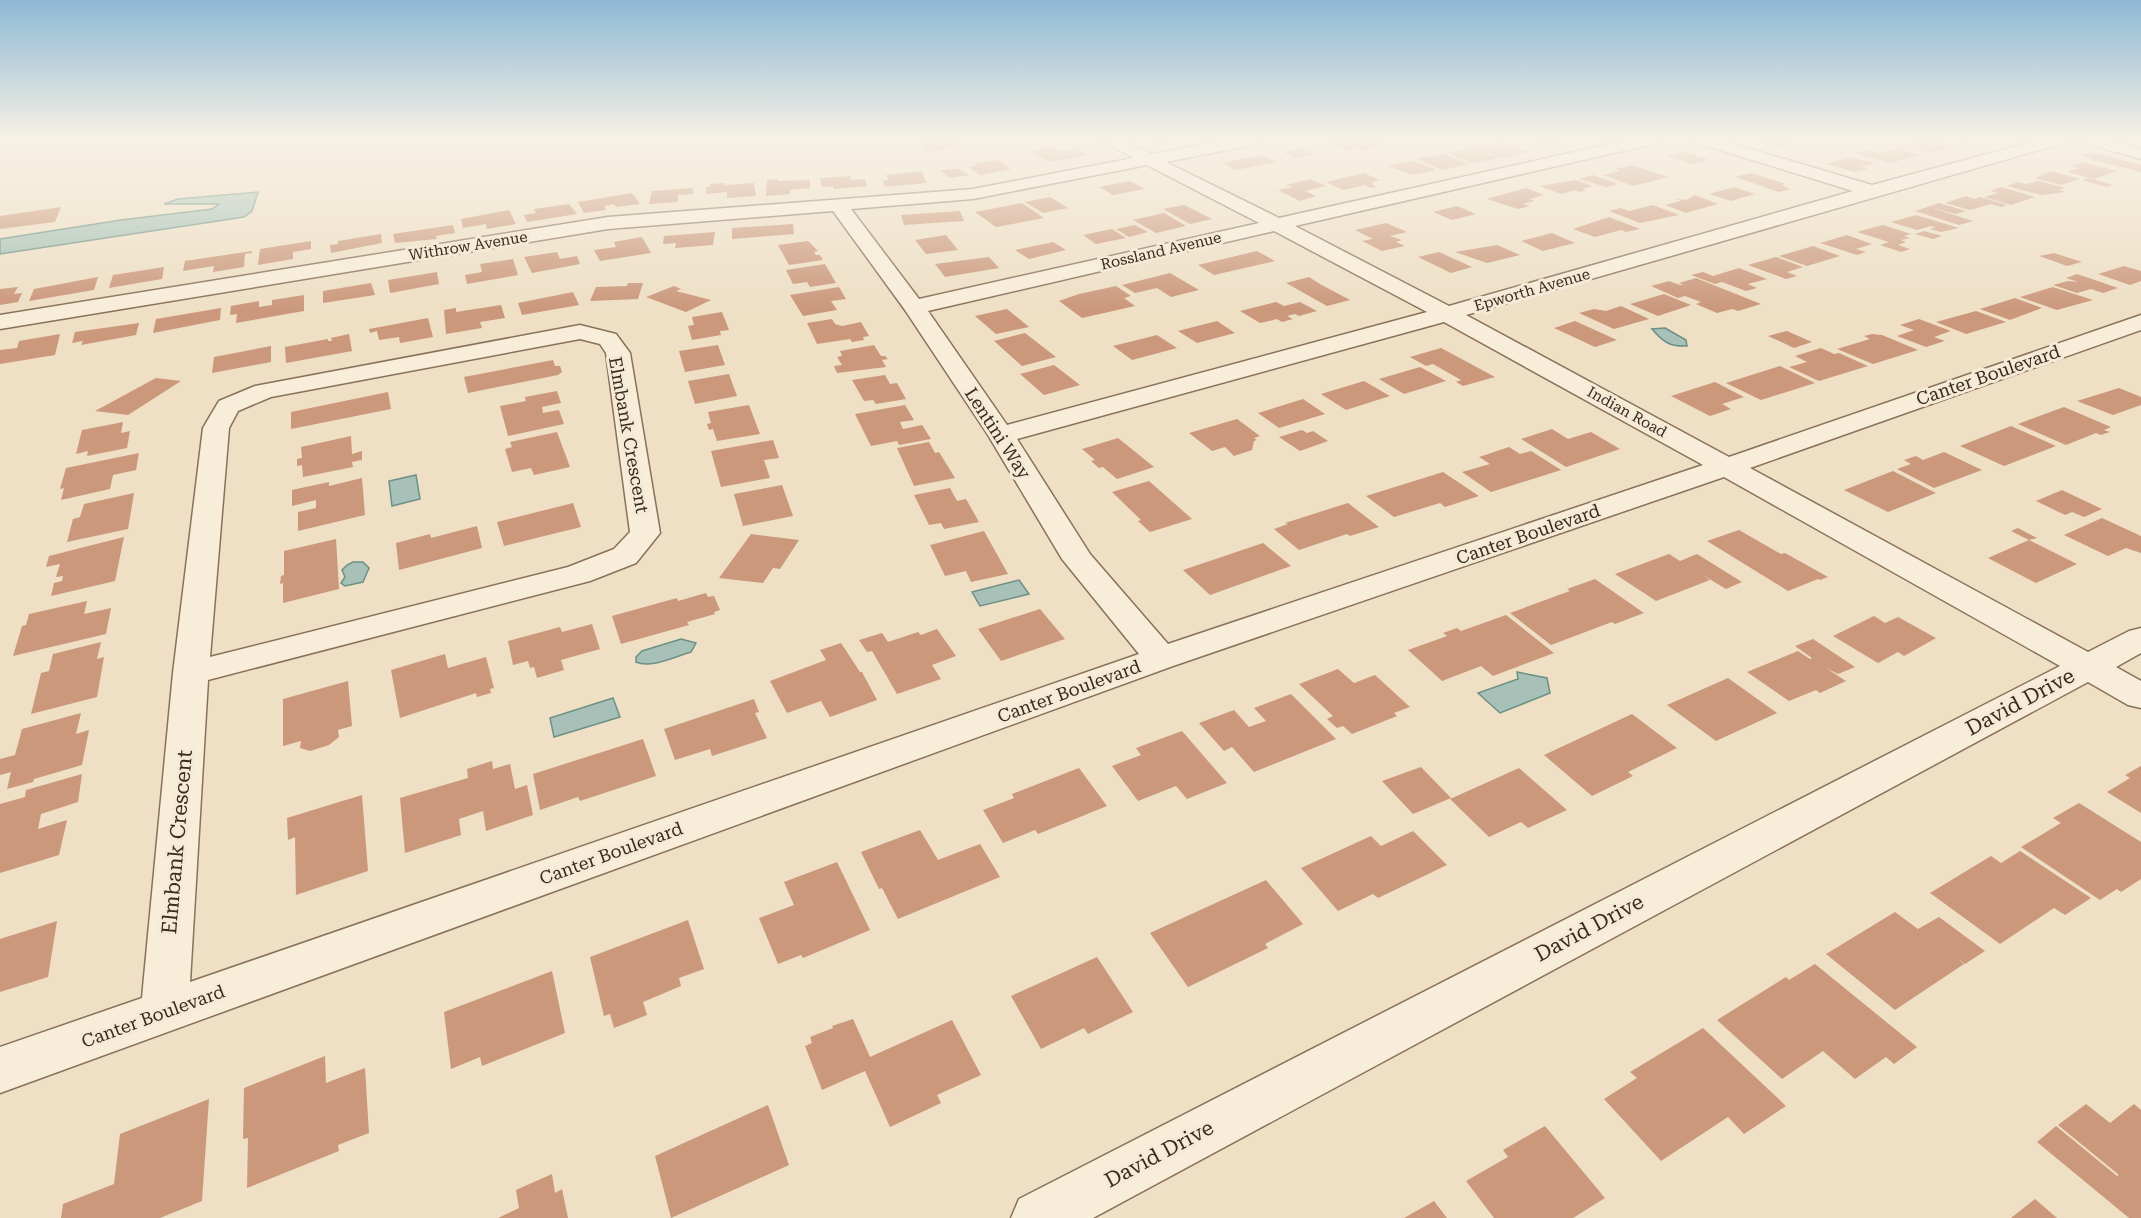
<svg xmlns="http://www.w3.org/2000/svg" width="2141" height="1218" font-family="'Roboto Serif',serif">
<style>
.water{fill:#a7c1b8;stroke:#6d9085;stroke-width:1.5}
.building{fill:#cb987c}
.lines{fill:none;stroke-linecap:round;stroke-linejoin:round}
.minor-casing{stroke:#89715b;stroke-width:3}
.minor{fill:#f8edd9;fill-rule:evenodd}
.labels{text-anchor:middle;dominant-baseline:central;stroke-width:6;stroke-linejoin:round;paint-order:stroke}
.far-street-label{font-size:15px;fill:#392a1f;stroke:#f5ead5}
.street-label{font-size:18px;fill:#392a1f;stroke:#f5ead5}
.near-street-label{font-size:21px;fill:#392a1f;stroke:#f5ead5}
</style>
<rect width="100%" height="100%" fill="#eedfc5"/>
<path class="water" d="M258,192l-6,19 -8,6 -244,37v-15l121,-19 91,-11 7,-5h-55l14,-5z
M1665,328l21,12 1,6c-17,1 -24,-4 -35,-17z
M416,475l4,24 -28,7 -3,-25z
M353,562h10l6,6 -6,14 -18,4 -4,-3 4,-6 -3,-7 5,-5z
M1019,580l10,14 -49,12 -8,-14z
M681,639l15,4 -5,9c-15,4 -40,17 -55,10v-5l6,-6z
M1517,672l30,6 3,15 -50,20 -22,-20 40,-14z
M613,698l7,19 -66,20 -4,-19z"/>
<path class="building" d="M957,139l10,6 -39,7 -11,-8z
M1146,139h25l-4,2 4,2 -13,2z
M1346,139h32l8,3 -9,2 6,2 -18,4 -6,-3 -14,3 -18,-7z
M1538,139h15l11,3 -18,4 -16,-5z
M1773,139h16l7,2 -10,2 6,2 -11,3 -20,-6z
M1911,139h17l27,7 -25,7 -27,-8 15,-4z
M1947,139h31v1l-15,4z
M1501,142l28,10 -27,6 -27,-11z
M1051,147l8,4 17,-3 12,7 -39,7 -20,-11z
M1301,148l14,6 -19,4 -14,-6z
M1473,148l26,10 -27,5 -26,-10z
M1897,148l23,7 -29,8 -37,-10 15,-3 11,3z
M1683,152l27,8 -17,4 -26,-8z
M2095,153l46,12v7l-43,-11h-4l-5,-1 4,-1 -13,-4z
M1443,154l26,10 -27,6 -25,-11z
M1262,155l15,7 -41,8 -14,-7z
M1851,157l23,6 -13,4 7,2 -13,3 -29,-8z
M997,160l14,9 -31,6 -11,-8 8,-1 -4,-2z
M1413,161l24,9 -25,5 -24,-9z
M2082,162l35,9 -23,8 -27,-7 12,-4 -8,-2z
M1632,165l36,12 -35,9 -30,-11 18,-4 -6,-2z
M959,169l10,6 -20,3 -9,-8z
M922,171l4,12 -41,4 -2,-7h6l-3,-5z
M2051,171l29,8 -19,6 -26,-7z
M1364,173l16,7 -8,2 3,1 -4,1 6,3 -6,1 -6,-3 -22,5 -17,-8z
M1751,173l35,11 -5,1 10,4 -12,3 -44,-15z
M1593,175l25,9 -12,3 -27,-8z
M851,176v4l14,-1 2,7 -33,3 -1,-3 -11,1 -2,-9z
M2089,178l24,7 -7,2 -24,-7z
M778,179v2l32,-1v8l-20,2v4l-24,2 1,-16z
M1310,179l16,7 -21,5 11,5 -16,5 -22,-11 15,-3 -7,-2z
M1575,180l18,6 -11,3 4,1 -6,2 -4,-2 -15,4 -21,-8z
M1130,181l15,8 -32,6 -14,-8z
M2039,181l27,7 -7,2 6,2 -24,3 -34,-9 11,-4 8,2z
M725,183v2l29,-2 2,13 -29,2v-6l-21,2v-7h4v-3z
M1734,187l21,7 -24,7 -22,-7z
M2001,187l34,10 -24,8 -27,-8 14,-4 -8,-2z
M693,188v6l-15,1v7l-29,2 3,-13z
M1526,188l18,7 -15,4 6,2 -12,3 7,2 -12,3 -31,-10z
M632,193l8,11 -24,3 -2,-3 -10,2 2,4 -22,3 -6,-11z
M1695,195l23,9 -32,9 -21,-8 16,-4 -5,-2 10,1z
M1966,196l8,3 6,-2 27,8 -6,2 -10,-3 -21,6 -25,-7z
M1050,197l18,11 -25,5 -18,-11z
M1022,203l22,15 -48,9 -21,-15z
M1939,203l27,8 -10,3 -24,-6 41,13 -14,4 -44,-14z
M569,204l8,10 -50,8 -3,-7 12,-2 -2,-4z
M1184,205l28,14 -22,5 -27,-15z
M1653,205l26,10 -39,8 -31,-12 12,-3 8,3z
M1457,206l19,8 -24,6 -19,-8z
M61,207l-6,15 -55,7v-13z
M509,210l7,14 -29,5 -1,-5 -23,4 -2,-9z
M960,211l4,10 -60,4 -3,-10z
M1164,213l22,13 -30,7 -23,-13z
M1916,215l43,13 -18,4 -11,-3 6,-2 -5,-1 -14,4 -26,-8z
M1609,217l31,12 -14,3 -5,-2 -26,7 -22,-8z
M1386,223l21,9 -17,4 12,4 -6,2 9,4 -23,5 -20,-10 11,-2 -18,-9z
M793,224l1,10 -62,5v-11z
M453,225l2,8 -19,3 1,3 -42,4 -2,-9z
M1135,225l13,7 -19,5 -13,-8z
M1883,225l28,9 -7,2 6,2 -9,2 5,2 -8,3 12,4 -9,3 -21,-7 9,-3 -32,-10z
M1112,229l14,9 -30,6 -13,-9z
M1924,231l18,5 -9,3 -18,-5z
M715,232l-2,13 -38,3 1,-5 -13,1 1,-8z
M1552,233l23,10 -32,8 -22,-10z
M381,234l1,9 -51,10 -1,-8 8,-1v-3z
M946,235l12,15 -32,4 -11,-14z
M1847,235l25,9 -16,5 10,3 -9,3 -37,-12z
M642,237l9,16 -51,8 -6,-11 22,-3 -2,-5z
M311,241v8l-18,3v7l-35,6 2,-16z
M808,241l10,10 -4,1 2,3h4l3,5 -34,5 -11,-20z
M1053,242l13,8 -37,9 -14,-9z
M1497,245l23,10 -33,8 -32,-11z
M1813,246l27,10 -33,10 -28,-10z
M252,251v2l-7,1 -1,13 -31,5 1,-6 -31,5 2,-10z
M1257,251l18,10 -61,14 -16,-10z
M557,252l3,7 17,-3 3,8 -48,9 -8,-16z
M1439,252l33,15 -21,6 -33,-16z
M2054,253l28,9 -15,4 -28,-10z
M989,257l10,11 -54,9 -10,-13z
M1776,257l27,10 -16,5 10,4 -11,3 -38,-14z
M513,259l5,16 -51,9 -2,-9 17,-3 -2,-8z
M825,264l11,19 -26,4 -3,-5 -14,2 -7,-14z
M2124,266l17,5v10l-11,4 -32,-11z
M164,267l-2,12 -53,9 4,-13z
M1739,268l28,11 -19,5 9,4 -11,3 -24,-9 -7,2 -24,-9 12,-3 10,4z
M437,272l2,12 -49,9 -2,-13z
M1170,273l29,17 -28,7 -14,-9 -22,5 -13,-8z
M2077,274l15,5 26,9 -15,5 -12,-4 -14,4 -24,-8 15,-4 10,1 -12,-4z
M98,277l-4,13 -65,11 5,-12z
M1309,277l11,7 30,16 -23,6 -41,-23z
M1696,278l65,26 -23,7 -6,-2 -15,4 -21,-9 5,-2 -16,-6 -7,2 -27,-12 18,-5 11,4h3l-4,-2z
M371,283l4,12 -52,8v-12z
M628,283h15l-5,16 -48,2 6,-14 31,-1z
M674,286l7,3 -5,2 35,9 -25,12 -40,-15z
M1116,286l15,10 -7,2 11,8 -53,12 -23,-17 20,-7z
M18,287l-4,7 8,-1 -4,9 -18,3v-16z
M839,287l7,12 -15,2 6,9 -34,6 -13,-21z
M2053,287l40,13 -36,10 -37,-13z
M573,292l6,13 -57,10 -4,-12z
M1664,294l27,11 -33,11 -28,-12z
M304,295v16l-68,12 1,-9 -7,1 1,-9 28,-5v6l13,-2v-5z
M2015,298l27,10 -32,12 -30,-11z
M1276,302l8,4 16,-4 17,9 -18,5 -4,-2 -8,2 6,3 -11,3 -5,-3 -17,4 -20,-12z
M501,305l4,13 -25,4 2,6 -36,6 -2,-24 12,-2v4z
M1621,306l28,13 -35,10 -35,-16 15,-4 12,2z
M221,308l-1,12 -67,13 3,-14z
M1007,309l22,18 -33,7 -21,-18z
M1976,311l30,11 -40,12 -30,-12z
M722,312l7,18 -9,1 1,4 -29,5 -4,-14 6,-1 -2,-8z
M428,318l5,19 -33,6 -1,-6 -20,3 -2,-9 -7,2 -1,-4z
M832,319l3,5 7,2 19,-4 8,14 -6,1 1,3 -12,2 -2,-3 -33,5 -10,-21z
M1919,319l32,12 -17,6 11,4 -19,6 -29,-11 17,-6 -14,-5z
M1217,321l18,12 -38,10 -19,-12z
M1575,321l42,19 -22,7 -41,-19z
M139,323l-3,12 -55,10 2,-4 -11,2 3,-11z
M1787,331l25,11 -18,6 -26,-12z
M1025,333l31,24 -34,9 -28,-25z
M60,334l-5,21 -55,9v-14l17,-2 2,-7z
M349,334l3,17 -66,12 -1,-16 43,-8v2h4l-1,-3z
M1872,334l10,1 36,15 -45,14 -36,-15 33,-10 -6,-3z
M1157,335l20,13 -45,12 -19,-14z
M718,345l7,20 -40,7 -6,-21z
M874,345l7,11h4l3,3 -6,1 4,7 -49,6 -3,-7 8,-1 -5,-8 5,-1 -2,-5z
M271,346v16l-59,11 2,-16z
M1441,348l15,8 39,21 -32,9 -7,-4 5,-2 -28,-16 -7,2 -16,-9z
M1821,348l13,6 5,-1 29,13 -49,15 -30,-14 18,-5 -12,-6z
M553,360l2,6h5l2,6 -4,3 -90,18 -4,-16z
M1054,365l26,20 -36,10 -24,-21z
M1780,366l35,17 -54,17 -35,-17z
M1420,367l26,14 -42,13 -25,-15z
M729,374l8,22 -42,8 -7,-23z
M885,375l5,9 7,-1 9,16 -30,5 -3,-4 -9,1 -12,-21z
M156,378l25,3 -53,34 -33,-4z
M1364,381l26,15 -44,14 -25,-16z
M1715,382l29,15 -22,7 9,5 -21,7 -39,-20z
M2119,388l22,9v8l-28,10 -36,-14z
M557,391l4,12 -19,4 1,6 16,-3 5,14 -56,12 -8,-30 26,-5 -1,-4z
M388,392l3,17 -100,20v-17z
M1303,399l22,15 -46,14 -21,-15z
M749,405l11,29 -43,7 -4,-12 -4,1 -2,-6 4,-1 -3,-11z
M905,405l9,15 -14,2 3,7 19,-4 9,14 -32,6 -2,-4 -26,5 -16,-32z
M2064,407l47,20 -7,3 6,2 -9,3 -5,-2 -30,12 -48,-21z
M1237,419l23,17 -6,2 3,2 -3,1 -2,9 -18,6 -9,-9 -13,4 -23,-18z
M123,422l-2,11 9,-2 -3,17 -40,8 1,-5 -12,3 6,-24z
M2011,426l45,20 -52,20 -44,-20z
M1552,429l16,10 23,-7 29,17 -54,18 -45,-28z
M1302,430l5,3 6,-2 15,10 -28,10 -21,-14z
M557,432l13,35 -36,8 -3,-7 -19,4 -7,-23 7,-2 -2,-5z
M351,436l1,18 10,-3v9l-10,2 1,5 -50,10 -1,-12 -5,1v-7l5,-1 -1,-11z
M1118,438l36,29 -37,12 -14,-12 -4,1 -8,-7 4,-1 -13,-11z
M773,440l6,18 -15,2 6,18 -49,9 -10,-36z
M929,442l6,11 4,-1 16,26 -41,8 -17,-38z
M1509,447l11,7 11,-3 30,19 -70,22 -29,-20 28,-8 -11,-7z
M1944,452l38,18 -48,18 -37,-19 14,-5 -7,-4 12,-4 7,4z
M139,453l-3,17 -23,5 -3,14 -49,11 3,-12 -4,1 6,-21z
M1893,471l43,22 -48,19 -44,-22z
M1443,472l36,24 -34,11 -5,-4 -46,14 -28,-21z
M362,478l3,37 -67,16v-19l18,-4v-8l-24,6v-16l37,-8v4z
M1149,481l43,38 -42,13 -12,-11 3,-1 -29,-28z
M782,485l11,31 -50,10 -9,-32z
M950,488l7,13 9,-2 13,23 -35,7 -3,-6 -12,2 -15,-30z
M2062,490l40,19 -18,8 -12,-5 -7,3 -29,-14z
M134,493l-6,36 -61,13 6,-23 7,-2 4,-13z
M573,503l8,24 -77,19 -7,-24z
M1348,503l31,24 -29,9 -3,-2 -48,16 -25,-21 14,-5 -3,-1z
M2102,518l39,18v17l-15,-5 -18,8 -44,-21z
M477,526l5,22 -83,22 -3,-27 34,-9 1,4z
M2018,528l19,10 -8,2 48,24 -41,19 -48,-25 41,-18 -18,-9z
M1739,530l42,24 4,-1 43,24 -8,3 -2,-1 -30,12 -81,-50z
M984,531l24,43 -37,8 -5,-11 -21,5 -15,-31z
M751,534l48,6 -19,29 -7,-1 -10,15 -44,-5z
M124,537l-9,44 -64,15 3,-13 8,-2 1,-5 -7,1 4,-13 -14,3 3,-11z
M336,539l3,50 -56,14v-20l-3,1 1,-8 3,-1v-24z
M1263,543l28,23 -81,29 -27,-25z
M1669,554l11,7 17,-7 45,28 -16,7 -25,-15 9,6 -54,21 -41,-27z
M1595,579l49,34 -29,11 -3,-2 -61,23 -41,-32 60,-22 -3,-2z
M706,593l2,4 6,-1 6,14 -6,2 1,2 -28,8 2,3 -68,19 -9,-28 65,-18 1,3z
M87,601l-3,13 27,-6 -5,26 -93,22 9,-30 4,-1 3,-11z
M1040,609l25,30 -64,22 -23,-32z
M1506,615l48,38 -61,23 -12,-10 -39,15 -34,-31 39,-14 -4,-3 14,-5 4,3z
M1874,616l11,7 13,-6 38,21 -32,18 -6,-4 -20,11 -45,-27z
M592,624l8,25 -39,11 3,10 -27,8 -3,-11 -4,1 -2,-7 -15,4 -5,-24 52,-14 2,5z
M937,629l19,27 -24,9 9,14 -44,15 -25,-43 -5,1 -8,-12 23,-7 6,9 30,-10 3,3z
M1813,639l42,28 -17,7 -12,-6 20,13 -26,12 -4,-3 -27,11 -42,-29 51,-21 12,8 2,-1 -17,-12z
M101,642l-4,17 7,-2 -7,40 -66,17 10,-41 8,-2 4,-17z
M841,643l19,29h2l15,28 -47,17 -9,-16 -34,12 -17,-32 56,-21 -6,-10z
M445,654l3,14 38,-11 8,31 -4,1 1,4 -14,4 -1,-4 -76,25 -9,-48z
M1338,669l16,14 21,-8 35,32 -16,6 3,3 -45,18 -9,-8 -6,2 -10,-9 6,-3 -34,-32z
M1728,678l49,35 -61,28 -49,-36z
M348,681l4,45 -14,4 1,7 -10,8 -19,6 -10,-3 1,-7 -18,5v-47z
M1291,694l45,45 -82,33 -22,-25 -8,4 -25,-28 35,-13 15,17 17,-6 -12,-13z
M754,699l5,13 -4,1 12,25 -55,18 -2,-7 -35,11 -11,-31z
M81,713l-5,21 13,-4 -7,35 -48,14 -1,3 -26,7 4,-17 -11,3v-16l15,-4 7,-26z
M1632,714l45,34 -49,24 5,4 -41,20 -48,-41z
M1182,731l45,52 -40,16 -11,-13 -38,15 -26,-35 29,-11 -5,-7z
M643,739l13,37 -76,25 -2,-4 -38,13 -7,-36z
M492,761l1,8 17,-5 5,25 12,-4 6,30 -47,16 -3,-20 -24,8 2,16 -56,18 -5,-55 68,-20 -1,-9z
M2141,766v47l-34,-21 23,-14 -5,-3z
M1421,767l30,31 -38,16 -31,-33z
M1079,768l28,38 -69,28 -3,-4 -32,13 -20,-33 31,-12 -2,-4z
M1519,768l48,42 -39,18 -7,-6 -32,15 -39,-38z
M82,774l-4,28 -37,12 -3,15 29,-9 -8,35 -59,18v-69l25,-7 1,-7z
M362,795l6,76 -72,24 -1,-58 -7,3 -1,-22z
M2079,803l62,39v37l-20,13 -4,-3 -17,11 -79,-53 40,-24 -8,-5z
M920,830l18,30 42,-16 20,33 -102,42 -16,-31 -3,1 -18,-37z
M1413,831l34,34 -69,33 -5,-4 -35,17 -37,-43 70,-32 10,10z
M2020,851l71,47 -26,17 -11,-7 -54,36 -70,-51 61,-37 10,7z
M837,862l33,68 -67,28 -2,-3 -23,9 -19,-46 35,-13 -10,-23z
M1266,880l37,44 -38,20 3,4 -80,39 -38,-54z
M1895,912l23,17 21,-12 46,34 -20,13 -8,-6 7,6 -69,46 -69,-56z
M688,920l16,49 -25,9 2,8 -38,16 4,13 -33,13 -4,-14 -6,2 -14,-59z
M57,921l-9,56 -48,15v-53z
M1097,957l36,55 -45,22 -4,-6 -43,21 -30,-53z
M1815,964l102,83 -23,17 -8,-7 -31,22 -32,-28 -41,28 -65,-59 69,-43 3,3z
M552,971l13,62 -83,33 -2,-9 -29,12 -7,-57z
M853,1019l17,38 82,-37 29,55 -44,20 4,8 -51,24 -25,-56 -43,19 -17,-44 7,-3 -2,-6 23,-9 -1,-2z
M1703,1028l83,78 -42,28 -16,-17 -67,44 -57,-62 33,-21 -7,-6z
M325,1056l1,27 39,-15 4,65 -31,12 1,6 -92,37 1,-50 -5,1 1,-51z
M209,1099l-7,102 -42,17h-99l2,-14 51,-20 6,-50z
M2086,1104l24,19 24,-19 7,6v108h-12l-92,-76 19,-16 61,50 2,-1 -61,-50z
M768,1105l21,60 -118,53 -16,-62z
M1545,1126l60,72 -32,20h-79l-28,-37 42,-24 -5,-7z
M552,1174l3,19 7,-4 6,29h-70l21,-10 -3,-18z
M2035,1199l22,19h-46z
M1434,1201l13,17h-43z"/>
<g class="lines">
<defs>
<path id="minor" d="M1100,139h20l32,15 80,-15h33l-2,3 -6,2 -91,18 113,56 353,-79h29l-2,3 -6,2 -358,82 154,80 404,-115 -159,-49 -2,-3h25l155,46 171,-46h26l-2,3 -601,173 263,142 412,-142v15l-391,138 338,184 41,-21 12,-3v25l-25,14 25,14v27l-13,-3 -40,-23 -995,536h-82l8,-19 1041,-533 -336,-189 -551,189 -1173,427v-46l142,-49 31,-325 30,-245 16,-27 36,-15 325,-61 36,9 14,19 30,180 -24,30 -46,18 -382,99 -18,302 949,-328 -77,-95 -74,-124 -83,-125 -72,-99 -225,18 -608,100v-14l608,-98 365,-28 160,-31zM1147,165l112,58 -340,76 -68,-90 122,-10zM1274,231l153,81 -420,113 -79,-114zM1444,322l259,143 -535,179 -78,-90 -73,-115zM580,339l20,5 6,9 24,179 -16,17 -46,18 -358,90 19,-229 9,-17 33,-14z
M2078,139h26l37,10v10l-61,-17z"/>
</defs>
<use href="#minor" class="minor-casing"/>
<use href="#minor" class="minor"/>
</g>
<linearGradient id="sky" x2="0" y2="1"><stop stop-color="#8eb9d5"/><stop offset="0.45" stop-color="#f7f1e5"/><stop offset="1" stop-color="#f7f1e5" stop-opacity="0"/></linearGradient>
<rect width="2141" height="309" fill="url(#sky)"/>
<g class="labels">
<g class="far-street-label">
<text transform="translate(468 246) rotate(-9)">Withrow Avenue</text>
<text transform="translate(1161 251) rotate(-13)">Rossland Avenue</text>
<text transform="translate(1532 290) rotate(-16)">Epworth Avenue</text>
<text transform="translate(1627 412) rotate(29)">Indian Road</text>
</g>
<g class="street-label">
<text transform="translate(1988 375) rotate(-19)">Canter Boulevard</text>
<text transform="translate(998 433) rotate(57)">Lentini Way</text>
<text transform="translate(629 435) rotate(80)">Elmbank Crescent</text>
<text transform="translate(1528 534) rotate(-19)">Canter Boulevard</text>
<text transform="translate(1069 691) rotate(-20)">Canter Boulevard</text>
<text transform="translate(611 853) rotate(-20)">Canter Boulevard</text>
<text transform="translate(153 1016) rotate(-20)">Canter Boulevard</text>
</g>
<g class="near-street-label">
<text transform="translate(2020 702) rotate(-28)">David Drive</text>
<text transform="translate(177 842) rotate(-85)">Elmbank Crescent</text>
<text transform="translate(1589 928) rotate(-28)">David Drive</text>
<text transform="translate(1159 1154) rotate(-28)">David Drive</text>
</g>
</g>
</svg>
